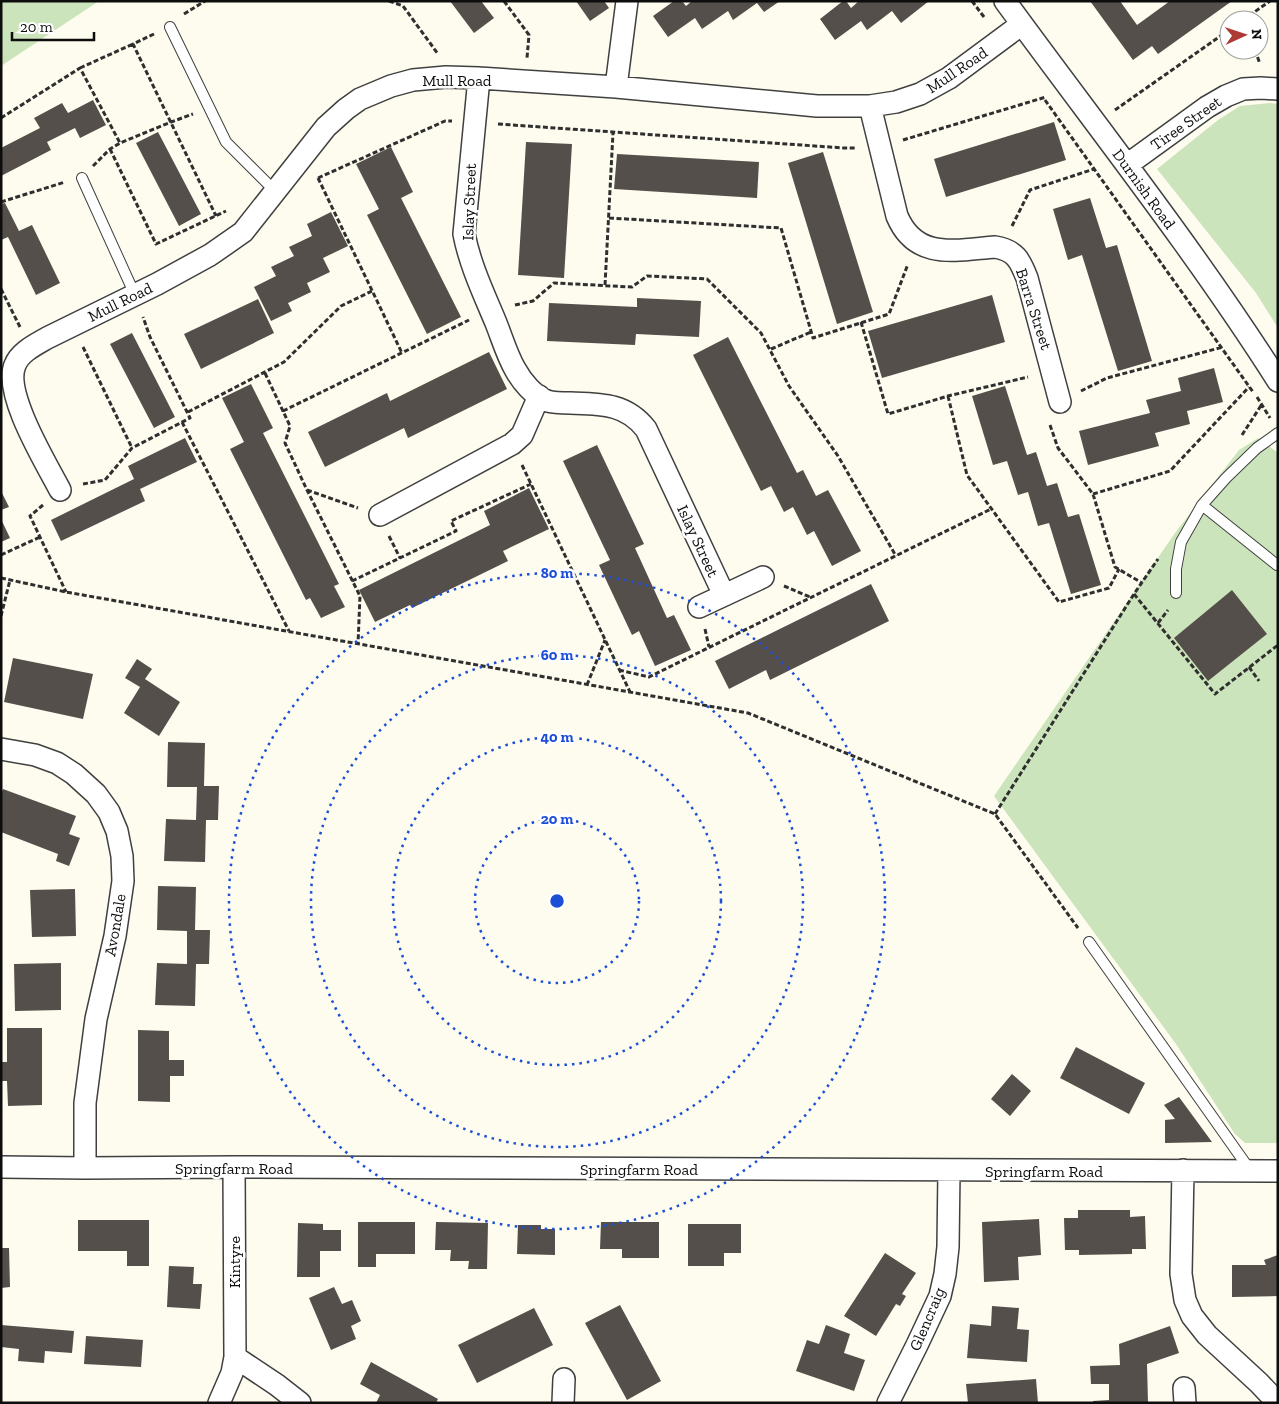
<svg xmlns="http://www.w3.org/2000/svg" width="1279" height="1404" font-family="'Zilla Slab',serif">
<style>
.green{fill:#cce4bb}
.building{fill:#544f4a}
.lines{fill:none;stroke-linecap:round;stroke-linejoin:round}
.service-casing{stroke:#404040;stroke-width:12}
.minor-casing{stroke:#404040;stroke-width:24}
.path{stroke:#2f2f2f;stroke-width:3;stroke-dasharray:5 2.5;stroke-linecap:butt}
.service{stroke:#fff;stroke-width:10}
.minor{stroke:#fff;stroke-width:21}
.ring{fill:none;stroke:#1d4ed8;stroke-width:2.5;stroke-dasharray:2.5 5}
.labels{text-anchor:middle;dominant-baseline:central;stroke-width:5;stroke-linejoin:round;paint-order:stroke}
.street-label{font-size:16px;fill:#0d0d0d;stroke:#fff}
.centre{fill:#1d4ed8;stroke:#fff;stroke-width:2.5}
.ring-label{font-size:15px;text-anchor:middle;font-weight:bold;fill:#1d4ed8;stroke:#fff;stroke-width:5;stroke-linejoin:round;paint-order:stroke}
</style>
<rect width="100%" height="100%" fill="#fdfcee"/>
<path class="green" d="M1,1h98l-98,65z
M1270,103l8,1v224l-22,-35 -99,-124 61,-49 22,-14z
M1258,438l20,15v690h-33l-10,-9 -59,-90 -182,-248 181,-263 64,-83z"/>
<path class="building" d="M450,1h31l13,17 -20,15z
M576,1h28l5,7 -19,13z
M674,1h8l4,5 6,-5h88l-16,11 -7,-9 -24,17 -5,-9 -26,18 -7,-11 -27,19 -15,-21z
M843,1h3l5,7 8,-7h70l-28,22 -9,-12 -25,19 -6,-9 -26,19 -15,-21z
M1090,1h30l17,24 33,-24h62l-74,53 -6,-8 -19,14z
M93,100l13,25 -26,13 -5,-10 -28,14 4,8 -50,26v-28l39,-20 -6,-10 28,-15 6,10z
M1054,122l12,38 -120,37 -12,-38z
M158,132l43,82 -22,12 -43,-83z
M526,142l46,2 -8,134 -46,-3z
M391,147l22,45 -12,6 60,119 -34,17 -60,-119 12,-6 -23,-45z
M823,152l50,160 -36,12 -49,-161z
M617,154l142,8 -2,36 -143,-9z
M1090,198l16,50 11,-3 35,116 -34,10 -36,-116 -14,5 -15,-51z
M5,203l14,28 13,-6 28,58 -24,12 -28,-58 -7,3v-36z
M331,212l17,34 -25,12 7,14 -23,11 4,9 -23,11 4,8 -21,10 -17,-34 22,-11 -5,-9 23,-11 -5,-9 23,-11 -5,-12z
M992,295l13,47 -123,36 -14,-47z
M637,298l64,3 -2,36 -63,-3 -1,11 -88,-4 2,-38 88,4z
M258,299l16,34 -73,36 -17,-35z
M132,333l43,84 -21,11 -44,-84z
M728,337l69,136 6,-3 13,26 12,-6 33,61 -29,15 -18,-35 -7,4 -14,-28 -9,5 -13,-26 -10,5 -68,-136z
M489,352l18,37 -99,49 -4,-10 -79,39 -17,-35 79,-39 3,8z
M1214,368l9,34 -36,9 3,13 -35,9 4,13 -71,19 -9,-34 71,-18 -4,-13 35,-9 -3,-13z
M251,384l22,44 -10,5 76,151 -5,2 11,21 -24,11 -11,-20 -4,2 -76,-151 14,-7 -22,-44z
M1005,386l22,69 9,-3 11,34 10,-3 11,34 11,-3 22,71 -30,9 -22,-71 -11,3 -10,-34 -10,3 -11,-34 -14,4 -21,-69z
M185,438l12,24 -57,27 5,12 -84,40 -10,-21 83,-41 -6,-13z
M597,445l47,99 -9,4 32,70 7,-3 17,35 -36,16 -16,-35 -7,4 -33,-70 11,-5 -47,-99z
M529,488l20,41 -46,22 5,10 -96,47 -2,-3 -35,17 -16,-32 131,-65 -6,-14z
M1,491l8,16 -8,3z
M1,519l9,19 -9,4z
M871,584l18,37 -119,59 -4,-10 -37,19 -14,-28z
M1232,590l35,44 -59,47 -34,-43z
M13,658l80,16 -10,45 -79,-17z
M137,659l15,10 -7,10 35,23 -21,34 -35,-23 16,-26 -15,-9z
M168,742l37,1 -1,43h15l-1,34h-12l-1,42 -41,-1 2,-42 30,1 1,-33h-30z
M3,789l73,27 -7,18 11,4 -11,28 -13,-5 2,-7 -57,-22v-38z
M158,886l38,1 -1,43h15l-1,34h-13l-1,42 -40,-1 2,-42 30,1v-33l-30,-1z
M75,889l1,47 -44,1 -2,-47z
M61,963v47l-46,1 -1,-47z
M7,1028h35v77l-34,1 -1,-25h-6v-19h6z
M138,1030l31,1v29h15v16h-14v26l-32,-1z
M1076,1047l69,36 -16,31 -69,-36z
M1012,1074l19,17 -21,25 -19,-17z
M1179,1097l33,45 -47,1v-23l10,-1 -11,-14z
M1078,1210h52v7l15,-1 1,33h-14v5l-53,1v-5h-14l-1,-32h14z
M1039,1219l2,36 -23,2 1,23 -35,2 -2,-60z
M78,1220h71v46h-22v-15h-49z
M358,1222h57v32h-39v13h-18z
M436,1222l52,1 -1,46h-19l1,-8h-19l1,-11h-16z
M601,1222h58v36h-37v-9h-22z
M298,1223l25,1v6h18v21h-21v26h-23z
M688,1224h53v29h-17v13h-36z
M518,1225h23v4h14v26l-38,-1z
M1,1248h8l1,39 -9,1z
M885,1253l31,20 -14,21 4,2 -6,10 -4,-2 -20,32 -32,-20z
M1278,1255v41l-46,1v-32h34l-2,-5z
M169,1266l25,1 -1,17h9l-2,25 -33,-2z
M334,1287l8,17 10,-4 9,21 -10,5 5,13 -25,11 -22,-52z
M620,1305l41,76 -34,19 -42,-77z
M992,1306l27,2 -2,21 12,1 -2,32 -60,-4 3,-34 21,2z
M534,1308l19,37 -76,38 -19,-38z
M1,1325l73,6 -2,22 -27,-2 -1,12 -26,-2 1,-12 -18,-2z
M826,1325l24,9 -6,19 21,7 -11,31 -58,-20 11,-31 12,4z
M1170,1326l9,27 -32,11 1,39h-55v-2l16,-1v-16h-18l-1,-18 30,-1 -1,-21z
M86,1336l57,4 -2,27 -57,-3z
M371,1362l67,37 -2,4h-60l4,-8 -20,-11z
M1036,1379l2,24h-70l-2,-19z"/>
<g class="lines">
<defs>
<path id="service" d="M170,27l56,115 49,49
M82,178l53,117
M1202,505l75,60
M1176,593v-24l5,-27 21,-37 24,-27 31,-30 21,-15
M1089,942l161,228"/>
<path id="minor" d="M1005,1c92,126 189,248 273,380
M479,78l-15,156c6,31 20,60 32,89 6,15 11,32 19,46 7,13 19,27 32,32 7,2 16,2 23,2 30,1 56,0 76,26l78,166
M616,87l11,-86
M870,106l27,110c19,45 59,34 98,31 20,3 25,13 32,31l33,124
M1127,165l80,-58 19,-11 17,-7 18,-1 17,1
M60,490c-14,-27 -57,-97 -45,-125 5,-13 20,-20 32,-27l110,-54 53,-29 33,-23 83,-105 20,-18 14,-10 31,-13 22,-6 33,-3 33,1 137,9 201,19h53l26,-4 24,-8 29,-16 73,-54
M380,515l132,-71 10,-9 17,-39
M699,607l64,-30
M1,749l34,6 22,8 17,11 22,20 13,18 8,19 5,25 1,25 -8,55 -19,83 -11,84v65
M1,1167l84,1 149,-1 1044,4
M1183,1170l-2,104 4,26 7,16 15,19 52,48 19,20
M235,1357l42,28 23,18
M1184,1388l1,15
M219,1403l13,-30 3,-16 -1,-190
M563,1403l1,-24
M888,1403l29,-58 23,-49 5,-22 3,-27 1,-76"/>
</defs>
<use href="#service" class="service-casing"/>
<use href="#minor" class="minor-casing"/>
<path class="path" d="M389,1l14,5 35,48
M504,1l25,34 -2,23
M972,1l12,16
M184,14l21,-13
M1243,20l27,-19
M154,34l-21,10 83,172
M1255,50l5,14
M80,68l53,-24
M1045,100l208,292
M1115,110l114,-80
M1,118l79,-50 40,75
M498,124l346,24h12
M903,140l143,-43
M110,149l46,95 70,-33
M93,166l17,-17 10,-6 51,-21 22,-8
M318,178l127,-57h7
M318,178l84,175
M1,202l64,-20
M609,218l172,10 32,110 76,-24 19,-50
M1012,226l18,-36 64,-21
M605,285l8,-152
M1,289l19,38
M515,305l18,-4 21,-18 78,4 15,-11 60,3 54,54 28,53 49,70 58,100
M861,322l27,92 60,-18 80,-19
M83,347l49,101
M771,349l40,-17
M265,373l25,53 -5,17 22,47 53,106 -2,48
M1081,391l26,-13 116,-31
M948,396l19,79 92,127 50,-14 10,-19
M1257,397l13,21
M283,411l186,-91
M188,412l96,-50 57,-56 31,-15
M182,422l107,209
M1050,425l8,23 35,46 22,73 27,16
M1242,435l20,-31
M522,465l108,227
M83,484l22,-4 27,-32 58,-30 -40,-81 -7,-20
M307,490l51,18
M1093,494l77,-23 79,-84
M43,505l-13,11 36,76
M389,536l11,22
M1,555l39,-18
M1,578l65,14 682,121 247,101 83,114
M352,581l104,-50 -5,-10 80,-37
M784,586l26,11
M1134,594l81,100 63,-49
M1,616l9,-36
M1158,623l10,-13
M705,629l4,18
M1249,667l10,14
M619,670l30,7 342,-168
M587,685l18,-45
M995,814l139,-220 24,-35"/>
<use href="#service" class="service"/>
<use href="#minor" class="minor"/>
</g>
<g class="ring">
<circle cx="557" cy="901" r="82"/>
<circle cx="557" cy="901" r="164"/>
<circle cx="557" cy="901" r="246"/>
<circle cx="557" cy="901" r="328"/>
</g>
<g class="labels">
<g class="street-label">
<text transform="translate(957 70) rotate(-34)">Mull Road</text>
<text x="457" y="80">Mull Road</text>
<text transform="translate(1186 123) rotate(-35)">Tiree Street</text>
<text transform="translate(1144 189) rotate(54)">Durnish Road</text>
<text transform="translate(469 202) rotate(-88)">Islay Street</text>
<text transform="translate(120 302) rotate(-26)">Mull Road</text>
<text transform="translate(1034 309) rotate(72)">Barra Street</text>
<text transform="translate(698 541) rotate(65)">Islay Street</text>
<text transform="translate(115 925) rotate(-80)">Avondale</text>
<text x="234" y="1168">Springfarm Road</text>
<text x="639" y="1169">Springfarm Road</text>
<text x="1044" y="1171">Springfarm Road</text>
<text transform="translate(234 1262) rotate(-90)">Kintyre</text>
<text transform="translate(927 1319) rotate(-67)">Glencraig</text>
</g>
</g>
<circle cx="557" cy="901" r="8" class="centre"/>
<g class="ring-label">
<text x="557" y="578">80 m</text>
<text x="557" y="660">60 m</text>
<text x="557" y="742">40 m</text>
<text x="557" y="824">20 m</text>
</g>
<rect width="1279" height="1404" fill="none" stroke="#0d0d0d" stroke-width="5"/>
<g transform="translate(1244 35) rotate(87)"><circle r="24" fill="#ffffff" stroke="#9e9e9e"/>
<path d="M0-4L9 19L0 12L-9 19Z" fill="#ae3b33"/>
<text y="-8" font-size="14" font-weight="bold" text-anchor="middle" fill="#0d0d0d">N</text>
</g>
<path d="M12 32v8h82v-8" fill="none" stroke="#0d0d0d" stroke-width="2.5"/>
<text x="20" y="32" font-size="15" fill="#0d0d0d" stroke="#ffffff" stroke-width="4" paint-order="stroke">20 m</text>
</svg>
